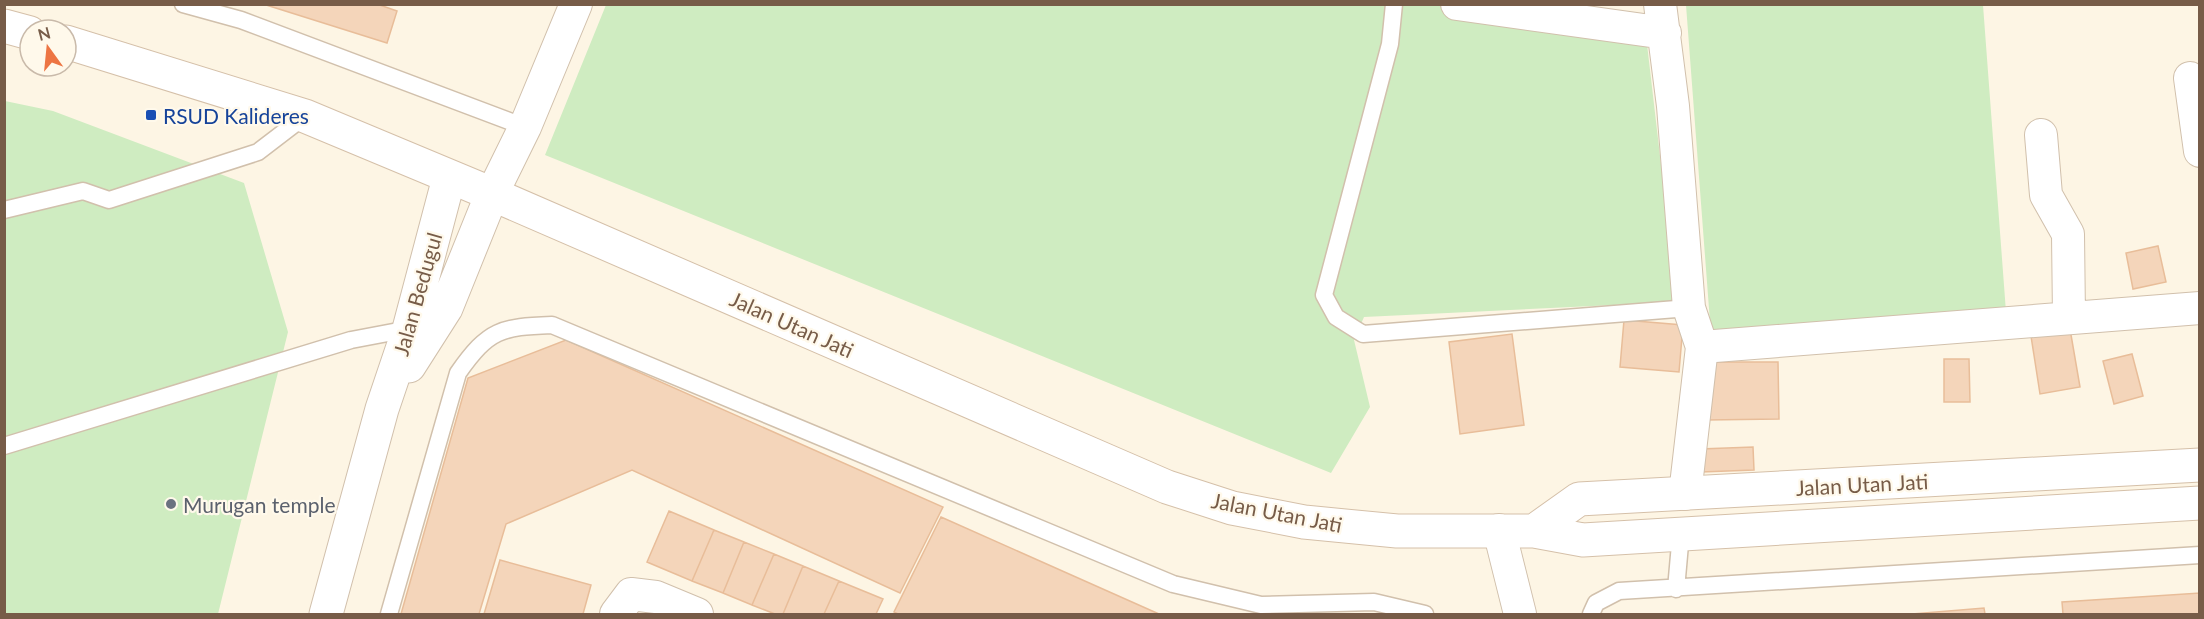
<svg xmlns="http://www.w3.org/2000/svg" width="2204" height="619" font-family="Lato,sans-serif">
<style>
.green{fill:#cfecc1}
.building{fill:#f4d5ba;stroke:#e8bd99;stroke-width:1.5}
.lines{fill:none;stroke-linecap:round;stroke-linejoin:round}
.service-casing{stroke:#d1c0ac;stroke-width:19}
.minor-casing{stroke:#d1c0ac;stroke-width:34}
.tertiary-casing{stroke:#d1c0ac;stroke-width:35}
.secondary-casing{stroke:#d5c0a9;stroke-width:35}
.service{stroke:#fff;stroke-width:16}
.minor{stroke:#fff;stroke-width:32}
.tertiary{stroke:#fff;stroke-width:33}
.secondary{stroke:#fff;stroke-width:33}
.transit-dot{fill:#1a4fb4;stroke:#fff9eb;stroke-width:2}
.worship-dot{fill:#6b7280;stroke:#fff9eb;stroke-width:2}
.labels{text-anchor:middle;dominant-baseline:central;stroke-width:4.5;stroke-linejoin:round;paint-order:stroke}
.transit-label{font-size:21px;fill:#164399;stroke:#fff9eb;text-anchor:start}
.street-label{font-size:21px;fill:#775c48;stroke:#fff9eb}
.worship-label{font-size:21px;fill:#5b616d;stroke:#fff9eb;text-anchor:start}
</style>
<rect width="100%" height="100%" fill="#fdf5e4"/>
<path class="green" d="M606,5h872l167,22 32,275 -313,15 -10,23 16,67 -39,66 -786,-318z
M1686,5h297l23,307 -295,23z
M5,101l48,10 191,72 44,149 -70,282h-213z"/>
<path class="building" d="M263,4h114l20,7 -10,32z
M2158,246l8,36 -33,7 -7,-36z
M1624,320l59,5 -4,47 -59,-5z
M2070,329l10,58 -40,7 -9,-58z
M1512,334l12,91 -64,9 -11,-92z
M566,340l377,167 -43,86 -268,-123 -126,54 -27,90h-78l67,-236z
M2132,354l11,42 -29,8 -11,-43z
M1944,359h25l1,43h-26z
M1705,362h73l1,57 -73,1z
M1753,447l1,23 -53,2 -1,-23z
M669,511l45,19 -22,51 -45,-19z
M941,517l218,97h-261l-4,-2z
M714,530l30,12 -21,51 -31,-12z
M744,542l30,12 -22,51 -29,-12z
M774,554l29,12 -20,48h-8l-23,-9z
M500,560l91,25 -8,29h-99z
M803,566l36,15 -15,33h-41z
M839,581l44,18 -7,15h-52z
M2200,593v21h-137l-1,-12z
M1984,608l1,6h-73z"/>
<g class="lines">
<defs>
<path id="service" d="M183,4l58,16 284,107
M1394,4l-4,40 -66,251 12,22 27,17 326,-26
M4,210l79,-19 26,9 149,-48 47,-36
M4,446l347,-106 58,-11
M1676,589l5,-56
M389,614l69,-241c31,-44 43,-46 94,-48l621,259 88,21 113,-3 51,12
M1591,614l5,-11 23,-12 581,-36"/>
<path id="minor" d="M1457,4l208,29
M1660,4l13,102 16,202 13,39 -17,147
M2190,78l10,73
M2041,135l5,60 22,39 1,83
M492,194l33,-67 51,-123
M1702,347l498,-39
M1499,530l21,84
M616,614l15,-20 25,3 41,17"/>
<path id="tertiary" d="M409,366l37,-58 46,-114
M326,614l56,-205 27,-80 40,-151"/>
<path id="secondary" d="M4,26l26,7
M66,42l239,74 187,78 675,293 65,21 72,14 93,9h137l49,9 617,-37
M1534,531l45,-32 621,-34"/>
</defs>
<use href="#service" class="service-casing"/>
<use href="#minor" class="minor-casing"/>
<use href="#tertiary" class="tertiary-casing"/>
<use href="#secondary" class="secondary-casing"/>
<use href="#service" class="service"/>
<use href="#minor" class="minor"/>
<use href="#tertiary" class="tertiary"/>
<use href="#secondary" class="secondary"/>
</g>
<rect class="transit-dot" x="145" y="109" width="12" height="12" rx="3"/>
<circle class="worship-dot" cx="171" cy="504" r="6"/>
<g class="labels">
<g class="transit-label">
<text x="163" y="115">RSUD Kalideres</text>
</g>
<g class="street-label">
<text transform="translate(417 294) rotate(-74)">Jalan Bedugul</text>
<text transform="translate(792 324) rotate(24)">Jalan Utan Jati</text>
<text transform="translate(1862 484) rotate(-3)">Jalan Utan Jati</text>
<text transform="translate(1277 512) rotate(11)">Jalan Utan Jati</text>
</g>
<g class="worship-label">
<text x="183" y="504">Murugan temple</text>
</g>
</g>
<rect width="2204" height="619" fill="none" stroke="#775c48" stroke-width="12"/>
<g transform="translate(48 48) rotate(345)"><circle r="28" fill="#fff9eb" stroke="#c9baaa" stroke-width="1.5"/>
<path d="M0-4.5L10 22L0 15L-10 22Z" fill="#ed7543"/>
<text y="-9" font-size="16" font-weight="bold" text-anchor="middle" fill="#775c48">N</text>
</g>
</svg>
